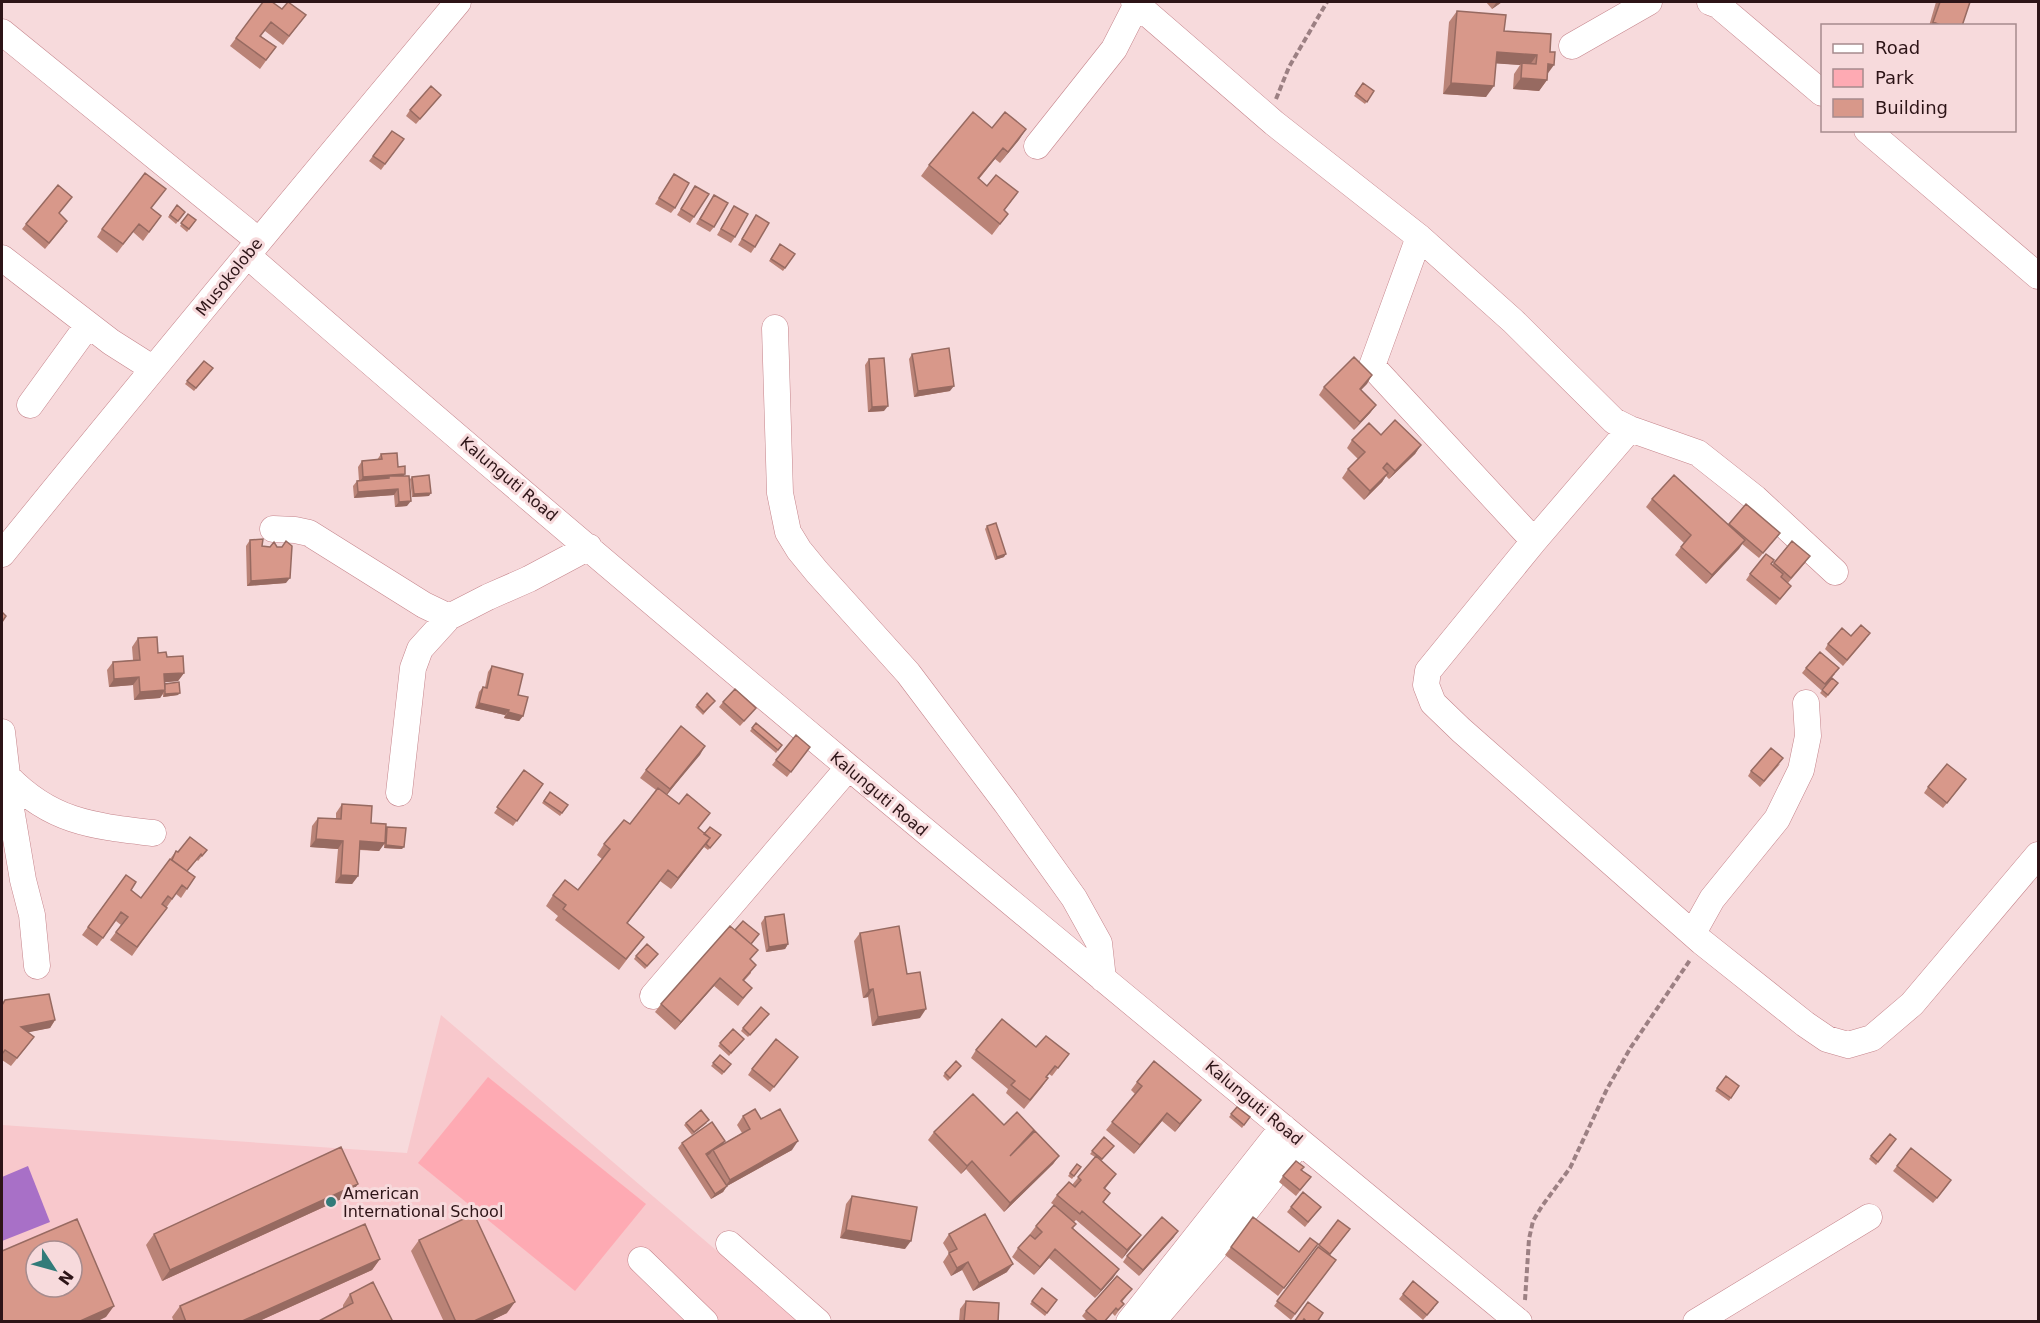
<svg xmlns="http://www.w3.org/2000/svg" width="2040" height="1323" font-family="'DejaVu Sans',sans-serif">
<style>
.built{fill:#f8c8cc;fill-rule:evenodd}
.green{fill:#feaab3}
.water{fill:#a870c7}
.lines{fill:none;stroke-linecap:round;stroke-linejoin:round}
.minor-casing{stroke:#c5848b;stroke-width:27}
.path{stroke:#9c8083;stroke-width:4;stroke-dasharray:6 3;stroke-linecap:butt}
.minor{stroke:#fff;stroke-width:26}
.wall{fill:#ba8377}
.shaded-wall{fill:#976a61}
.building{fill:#d8988a;stroke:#976a61;stroke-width:1.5;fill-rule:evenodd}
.poi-dot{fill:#327b79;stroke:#f7dadc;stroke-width:2}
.labels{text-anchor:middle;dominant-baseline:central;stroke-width:6;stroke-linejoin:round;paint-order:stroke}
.street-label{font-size:16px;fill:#2d1417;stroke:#f7dadc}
.poi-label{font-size:16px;fill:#2d1417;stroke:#f7dadc;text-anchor:start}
</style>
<rect width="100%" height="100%" fill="#f7dadc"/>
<path class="built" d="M441,1015l358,306h-797v-196l405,28zM36,1251h36v36h-36z"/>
<path class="green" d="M488,1077l158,127 -71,87 -157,-128z"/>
<path class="water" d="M28,1166l22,56 -48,19v-64z"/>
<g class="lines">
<defs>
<path id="minor" d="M1134,2l140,121 145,114 94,84 101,100 16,8 68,24 57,45 80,74
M1710,2l8,3 104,88
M2,32l257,209
M1572,46l77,-44
M1867,130l171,146
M1037,146l77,-97 23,-45
M1419,237l-47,129 162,175
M248,256c417,363 844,714 1271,1066
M2,258l109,84 41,26
M775,328l5,165 8,39 11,18 18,22 91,101 98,130 68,95 25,45 4,36
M30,405l58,-80
M1630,429l-96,112 -106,130 -2,14 7,18 28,27 241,212 103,82 22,15 21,6 24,-7 40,-34 126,-149
M273,529l22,1 14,3 115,72 25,12
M2,554c150,-185 303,-369 456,-552
M2,732l9,77 12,71 9,35 5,51
M7,776c44,46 86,50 146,57
M399,793l14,-125 7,-19 29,-32 39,-20 41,-18 60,-32
M1693,933l19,-34 65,-80 24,-49 7,-34 -2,-33
M653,996l195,-228
M729,1244l89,78
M641,1260l64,62
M1129,1322l154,-195
M1152,1322l78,-91 70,-89
M1696,1322l173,-105"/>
</defs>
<use href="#minor" class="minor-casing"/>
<path class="path" d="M1276,99l13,-32 38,-65
M1525,1300l4,-61 4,-18 9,-15 28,-38 37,-79 24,-42 59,-87"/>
<use href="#minor" class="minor"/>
</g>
<path class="wall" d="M1486,2h16l-10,7z
M1936,2h34l-8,24h-33z
M282,9l24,6 -23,30 -18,-14 -4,5 15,11 -16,22 -30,-23 6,-8z
M1457,11l47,20 47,3 -4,46 -8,11 -26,-2 1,-15 6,-9 -24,-2 -10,34 -43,-3 6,-72z
M1363,83l11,8 -9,13 -11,-8z
M441,95l-25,29 -10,-8 4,-6z
M992,128l34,1 -26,34 -5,-4 -16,20 8,7 31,6 -14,19 4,3 -16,21 -71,-59 8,-11z
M392,131l12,8 -23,31 -12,-9z
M674,174l1,34 -4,5 -16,-9z
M695,186l-1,31 -4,6 -13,-8z
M714,195v32l-4,5 -14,-8z
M72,197l-13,16 5,13 -19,23 -23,-20 4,-5z
M177,205l8,7 -9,12 -8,-7z
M734,206l1,31 -4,6 -14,-8z
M151,208l10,8 -18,25 -10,-9 -16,21 -20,-16 5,-8z
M188,214l8,6 -9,12 -7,-6z
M756,215l-1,32 -4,6 -13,-8z
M780,244l15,10 -12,17 -14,-10z
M912,354l38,37 -36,6 -5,-38z
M869,359l15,52 -16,1 -3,-47z
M204,361l9,7 -19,23 -9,-7z
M1372,375l-11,15 15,15 -6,8 -16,17 -35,-35 5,-8z
M1381,435l40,10 -6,9 -26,25 -3,-3 -4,6 -18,18 -22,-22 6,-9 10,-10 -11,-11 5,-8z
M381,454l17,13 6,9 3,30 -12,1 -1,-12 -40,3 -1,-12 4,-5h2l-1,-14 4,-6 15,-1z
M412,477l17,19 -17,1 -2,-18z
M1652,499l76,26 18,-21 30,34 -17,20 -17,-14 -36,40 -31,-29 9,-12 -38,-36z
M987,526l17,31 -9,3 -10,-31z
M250,540l36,43 -39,3 -1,-40z
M1792,541l14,21 -18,21 -1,8 -11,14 -30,-25 4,-6 22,-9z
M1851,636l15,3 -23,27 -18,-17 3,-5z
M138,638l20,15 9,4 17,16 -6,8 -13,1v2l13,11 -15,2v-3l-3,4 -26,2 -1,-15 -24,2 -2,-17 6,-8 20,-2 -1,-13z
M492,666l26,29 5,21 -4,5 -15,-3 1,-3 -30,-7 4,-16 4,-5h2l3,-15z
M1806,668l29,6 -14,16 -19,-17z
M1832,678l6,5 -12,15 -6,-5z
M723,702l29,11 -12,13 -21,-19z
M713,703l-10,12 -8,-8 2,-2z
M756,723l26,22 -6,8 -26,-22z
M705,746l-38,49 32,34 5,5 17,1 -13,15 -4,-3 -33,42 -11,-8 -33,42 17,14 -25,33 -64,-50 3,-4 -12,-10 7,-11 25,-5 24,-31 -5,-4 7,-11 26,-20 26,-34 -16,-12 6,-8z
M810,747l-23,30 -15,-12 4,-5z
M1780,764l-20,23 -12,-11 3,-5z
M524,770l19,14 -30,42 -19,-13z
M1962,785l-19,23 -19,-15 4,-6z
M550,792l18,13 -8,11 -18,-13z
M342,804l29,19 14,6 2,-2 15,22 -18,-1v-5l-5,8 -19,-1 -2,26 -6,8 -17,-1 3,-34 -28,-2 2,-21 6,-8 18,1v-6z
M207,850l-9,11 -1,-1 -10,11 8,6 -14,21 -5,-4 -44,62 -22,-16 11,-15 -5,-4 -19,25 -15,-11 44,-60 5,15 10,8 35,-47 2,1z
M765,917l23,27 -3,5 -19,3 -5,-29z
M860,933l60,85 -48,8 -4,-29 -5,1 -9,-57z
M751,944v29l-7,8 8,7 -14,18 -24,-20 -39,44 -20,-18 6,-8z
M658,954l-13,15 -11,-10 2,-3z
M2,1005l53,15 -5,8 -22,4v13l-17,21 -9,-6z
M769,1014l-21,23 -7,-6 2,-3z
M733,1029l11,10 -15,17 -11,-10z
M1036,1047l33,7 -17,22 -3,-2 -2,3 1,1 -6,9 -18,22 -18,-16 2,-4 -37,-31 5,-8z
M720,1055l11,9 -9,11 -11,-9z
M798,1057l-28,35 -22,-17 4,-6z
M959,1068l-11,13 -5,-5 2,-3z
M1726,1076l13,10 -10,15 -14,-10z
M1137,1082l64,18 -26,32 -13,-11 -28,33 -28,-24 29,-36 -4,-4z
M1237,1107l13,10 -8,11 -13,-11z
M743,1116l18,3 31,31 -65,36 -4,6 -12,7 -33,-51 4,-5 41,1 19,-11 -5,-8z
M686,1123h21l-15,12 -8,-10z
M1004,1125l25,12 30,19 -6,8 -49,48 -38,-43 -5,5 -33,-34 6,-8z
M1104,1137l10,9 -13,15 15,13 -11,15 -1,13 37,33 -19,24 -46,-39 -2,2 2,2 -3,4 46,41 -6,9 -18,20 -46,-40 -15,17 -22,-18 6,-9 12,-13v-1l6,-8 18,-21 -3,-2 6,-8 15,-10 23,-28 -5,-3z
M1896,1139l-20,26 -7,-6 2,-3z
M1077,1164l4,3 -9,12 -4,-3z
M1897,1166l50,20 -14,17 -40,-32z
M1302,1170l9,7 -15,19 -17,-14 4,-6z
M350,1195l-188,86 -16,-36 8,-11z
M852,1196l53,53 -65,-11 6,-34z
M1291,1207h30l-16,20 -18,-15z
M1350,1229l-20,26 6,5 -45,60 -17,-14 45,-61z
M949,1234l58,38 -34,19 -11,-21 -11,6 -8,-14 6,-9 -6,-10z
M1174,1237l-35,39 -16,-14 4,-6z
M419,1240l88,73 -19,9h-44l-33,-71z
M1318,1244l-40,52 -53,-41 6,-8 68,5z
M380,1259l-8,11 -115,52h-83l-2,-5 8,-11z
M1042,1288l15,12 -12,16 -15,-12z
M1132,1289l-10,13 2,2 -4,5 -5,7 -3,-3 -7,9h-17l-6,-6 4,-5z
M350,1294l43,28 -50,-14v-3z
M1403,1294l31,14 -11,12 -24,-21z
M966,1301l32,21h-39l1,-13z"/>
<path class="shaded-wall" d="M1499,2h3l-10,7 4,-6z
M1933,22l10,4h-12z
M1497,52l40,3 -8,11 -7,-3 -2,2 -31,-2z
M1548,64l6,1 -8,11z
M1521,78l26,2 -8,11 -26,-2z
M1451,83l43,3 -8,11 -43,-3z
M1026,129l-7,11 -19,23 8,-11z
M1003,148l-8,11 -25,30 8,-11z
M1372,375l-5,9 -13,13 6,-8z
M954,386l-4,5 -36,6 4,-6z
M1376,405l-6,8 -16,17 6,-8z
M888,406l-4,5 -16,1 4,-5z
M1421,445l-6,9 -26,25 6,-8z
M1388,473l-6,9 -18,18 6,-9z
M405,474l-4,5 -12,-1v-2l-3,5 -27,2 4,-6z
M398,489l-4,6 -40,3 4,-6z
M431,493l-2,3 -17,1 2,-3z
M411,501l-4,5 -12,1 4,-5z
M1745,540l-6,9 -33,35 6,-9z
M1006,554l-2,3 -9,3 2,-3z
M290,578l-4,5 -39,3 4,-5z
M184,673l-6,8 -20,2 6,-9z
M139,677l-6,8 -24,2 5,-8z
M165,690l-5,8 -26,2 6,-8z
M180,693l-2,2 -15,2 2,-3z
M479,703l30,7 -4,5 -30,-7z
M508,712l15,4 -4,5 -15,-3z
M705,746l-5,9 -36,43 6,-9z
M710,838l-8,11 -31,40 7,-11z
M316,839l27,2 -5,8 -28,-2z
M360,841l25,2 -6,8 -24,-2z
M386,845l18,2 -2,2 -18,-1z
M668,870l-8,11 -41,53 8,-11z
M341,875l17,1 -6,8 -17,-1z
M788,944l-3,5 -19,3 3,-5z
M720,978l-6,8 -39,44 6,-8z
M873,989l-5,8 -5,1 6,-8z
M926,1009l-6,9 -48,8 6,-9z
M55,1020l-5,8 -35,7 6,-8z
M1201,1100l-6,8 -20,24 5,-8z
M1167,1113l-5,8 -28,33 6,-9z
M725,1141l-4,6 -8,3 -3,4 -8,5 4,-5z
M798,1141l-6,9 -65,36 -4,6 -12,7 4,-5 9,-6 6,-8z
M1059,1156l-6,8 -49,48 6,-9z
M972,1161l-6,8 -5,5 6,-8z
M358,1184l-8,11 -188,86 8,-11z
M846,1230l65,11 -6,8 -65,-11z
M1178,1231l-4,6 -35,39 4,-6z
M1141,1235l-6,8 -13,16 5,-9z
M1055,1249l-6,9 -15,17 6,-8z
M380,1259l-8,11 -115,52h-17z
M968,1262l-6,8 -11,6 6,-8z
M1013,1264l-6,8 -34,19 6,-8z
M1119,1269l-6,9 -18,20 6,-8z
M515,1302l-8,11 -19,9h-16z
M114,1306l-8,11 -10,5h-18z"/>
<path class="building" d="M263,2h9l10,7 6,-7 18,13 -17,21 -18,-14 -11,14 16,11 -10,13 -30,-22z
M1940,2h30l-8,24h-19l-10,-4z
M1457,11l49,4 -2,16 47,3 -1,18h5l-1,13 -6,-1 -1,16 -26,-2 1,-15 14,1 1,-9 -40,-3 -3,34 -43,-3z
M1363,83l11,8 -7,11 -11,-9z
M431,86l10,9 -21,24 -10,-9z
M973,112l19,16 13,-16 21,17 -18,23 -5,-4 -25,30 9,8 9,-11 22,17 -14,18 4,4 -8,10 -71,-59z
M392,131l12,8 -19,25 -12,-8z
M145,173l21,16 -15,19 10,8 -12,16 -10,-8 -16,20 -21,-15z
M674,174l15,9 -14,25 -16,-10z
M58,185l14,12 -13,16 8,8 -18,22 -23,-19z
M695,186l14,8 -15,23 -13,-8z
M714,195l14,8 -14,24 -14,-8z
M177,205l8,7 -7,9 -8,-6z
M734,206l14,8 -13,23 -14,-8z
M188,214l8,6 -7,9 -8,-6z
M756,215l13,8 -14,24 -13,-8z
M780,244l15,10 -10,14 -14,-9z
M949,348l5,38 -36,5 -6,-37z
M1354,357l18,18 -12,14 16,16 -16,17 -36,-35z
M884,358l4,48 -16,1 -3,-48z
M204,361l9,7 -17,20 -9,-7z
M1395,420l26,25 -26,26 -8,-8 -4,5 5,5 -18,18 -22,-22 17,-17 -13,-12 17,-17 12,12z
M397,453l1,14 7,-1v8l-42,3 -1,-16 20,-2 -1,-5z
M429,475l2,18 -17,1 -2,-17z
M1674,475l71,65 -33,35 -31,-28 10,-12 -39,-36z
M389,476h20l2,25 -12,1 -1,-13 -40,3 -1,-11 32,-3z
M1746,504l34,29 -17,20 -34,-29z
M996,523l10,31 -9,3 -10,-31z
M263,539l-1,7 8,1 4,-5 3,5h5l4,-6 6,5 -2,32 -39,3 -1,-41z
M1792,541l18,15 -19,22 -17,-15z
M1766,554l8,6 -3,4 12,10 -2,3 10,9 -11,13 -30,-25z
M2,612l4,4 -4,6z
M1861,625l9,8 -23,27 -19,-16 14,-16 9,8z
M157,637l1,16 8,-1 1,5 16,-1 1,17 -20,1 1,16 -25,2 -1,-15 -25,2 -1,-17 27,-2 -2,-22z
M1820,652l19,16 -14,16 -19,-16z
M492,666l31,8 -5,21 10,2 -5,19 -15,-4 1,-2 -30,-7 4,-16 4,1z
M1832,678l6,5 -10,12 -6,-5z
M179,682l1,11 -15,1v-10z
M735,689l21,19 -12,13 -21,-19z
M707,693l8,8 -11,11 -7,-7z
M756,723l26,22 -4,5 -26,-22z
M681,726l24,20 -35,43 -24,-19z
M796,735l14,12 -19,25 -15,-12z
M1771,748l12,10 -19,23 -13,-10z
M1947,764l19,15 -19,24 -19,-16z
M524,770l19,14 -26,37 -20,-14z
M658,788l21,16 8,-10 23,19 -12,15 12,10 -32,40 -10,-8 -41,53 17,14 -18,22 -63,-50 3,-4 -13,-10 12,-15 13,10 32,-41 -6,-5 20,-24 6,4z
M550,792l18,13 -6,8 -18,-12z
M342,804l30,2 -1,17 15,1 -1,19 -25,-2 -2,35 -17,-1 2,-34 -27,-2 2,-21 23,1z
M387,827l19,1 -2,19 -18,-2z
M710,827l11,8 -11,13 -4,-4 4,-6 -6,-4z
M190,837l17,13 -5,6 -1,-2 -14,17 -15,-11 4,-9 2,1z
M170,859l25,18 -8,12 -5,-4 -10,14 -4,-3 -6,8 5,4 -30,39 -21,-15 12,-15 -7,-5 -18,26 -15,-11 38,-52 10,7 -5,8 10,8z
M784,914l4,30 -19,3 -4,-30z
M743,921l16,13 -8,10 -16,-14z
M730,926l28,24 -8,9 6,6 -13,15 9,8 -9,10 -23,-20 -39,44 -20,-18z
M899,926l8,48 13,-2 6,37 -48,8 -5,-28 -4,1 -9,-57z
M647,944l11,10 -11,12 -11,-10z
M49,994l6,26 -34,7 13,10 -17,21 -12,-8 -3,4v-49l3,-5z
M761,1007l8,7 -19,21 -7,-7z
M1002,1019l34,28 10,-11 23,18 -11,14 -3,-2 -9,11 2,1 -18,22 -19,-15 4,-4 -39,-31z
M733,1029l11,10 -13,14 -11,-10z
M776,1039l22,18 -24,30 -22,-18z
M720,1055l11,9 -7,8 -11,-9z
M956,1061l5,5 -11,12 -5,-5z
M1154,1061l47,39 -21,24 -13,-11 -27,32 -28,-23 30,-36 -5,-4z
M1726,1076l13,10 -8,12 -14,-10z
M973,1094l31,31 13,-13 17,18 -24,26 25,-25 24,25 -49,47 -38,-42 -5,5 -33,-34z
M1237,1107l13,10 -6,8 -13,-11z
M755,1109l6,10 19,-10 18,32 -68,39 -17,-30 37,-21 -7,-13z
M701,1110l8,10 -15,12 -8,-9z
M712,1122l13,19 -19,13 21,32 -12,8 -33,-51z
M1890,1134l6,5 -18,23 -7,-6z
M1104,1137l10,9 -12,13 -10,-8z
M341,1147l17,37 -188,86 -16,-36z
M1911,1148l40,32 -14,18 -40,-32z
M1096,1156l20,18 -12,14 6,5 -7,9 38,33 -14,15 -45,-39 -2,3 -23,-19 12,-13 6,5 6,-7 -3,-3z
M1296,1161l8,6 -3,3 10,7 -11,13 -17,-14z
M1077,1164l4,3 -7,9 -4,-3z
M1303,1192l18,15 -13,15 -17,-15z
M852,1196l65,11 -6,34 -65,-11z
M1054,1205l22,19 -4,4 47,41 -18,21 -46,-41 -15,18 -22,-19 12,-13 5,4 7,-7 -6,-6z
M474,1214l41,88 -43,20h-16l-37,-82z
M985,1214l28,50 -34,19 -11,-21 -11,6 -8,-15 8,-4 -8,-15z
M1162,1217l16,14 -35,39 -16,-14z
M1253,1217l46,35 11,-14 8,6 -34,44 -53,-41z
M77,1219l37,87 -36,16h-76v-71zM36,1251h36v36h-36z
M1338,1220l12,9 -20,25 -11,-9z
M365,1224l15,35 -140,63h-54l-6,-16z
M1318,1247l18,13 -41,54 -18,-13z
M1117,1276l15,13 -11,12 3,3 -6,6 -2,-2 -12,14h-5l-13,-11z
M1413,1281l25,21 -11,13 -24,-21z
M373,1282l20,40h-76l36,-19 -3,-9z
M1042,1288l15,12 -10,13 -15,-12z
M966,1301l33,2 -1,19h-34z
M1308,1302l15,11 -6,9h-10l-3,-3 -2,3h-8z"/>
<circle class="poi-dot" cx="331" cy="1202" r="6"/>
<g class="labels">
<g class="street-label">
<text transform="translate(229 277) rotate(-51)">Musokolobe</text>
<text transform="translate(509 479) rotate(40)">Kalunguti Road</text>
<text transform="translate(879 794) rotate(40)">Kalunguti Road</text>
<text transform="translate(1254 1103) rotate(40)">Kalunguti Road</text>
</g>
<g class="poi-label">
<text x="343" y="1193">American<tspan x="343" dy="18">International School</tspan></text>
</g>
</g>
<rect width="2040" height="1323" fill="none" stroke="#2d1417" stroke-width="6"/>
<rect x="1821" y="24" width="195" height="108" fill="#f7dadc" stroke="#a68b8d" stroke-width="1.5"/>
<rect x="1833" y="44" width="30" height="9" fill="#ffffff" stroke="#a68b8d" stroke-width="1.5"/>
<text x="1875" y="54" font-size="18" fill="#2d1417">Road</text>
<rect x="1833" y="69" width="30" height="18" fill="#feaab3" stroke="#a68b8d" stroke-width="1.5"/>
<text x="1875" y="84" font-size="18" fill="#2d1417">Park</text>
<rect x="1833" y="99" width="30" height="18" fill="#d8988a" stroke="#a68b8d" stroke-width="1.5"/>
<text x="1875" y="114" font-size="18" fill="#2d1417">Building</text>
<g transform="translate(54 1269) rotate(126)"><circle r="28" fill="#f7dadc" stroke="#a68b8d" stroke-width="1.5"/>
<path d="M0-4.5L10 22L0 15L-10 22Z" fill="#327b79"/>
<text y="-9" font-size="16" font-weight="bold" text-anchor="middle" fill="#2d1417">N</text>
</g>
</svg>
